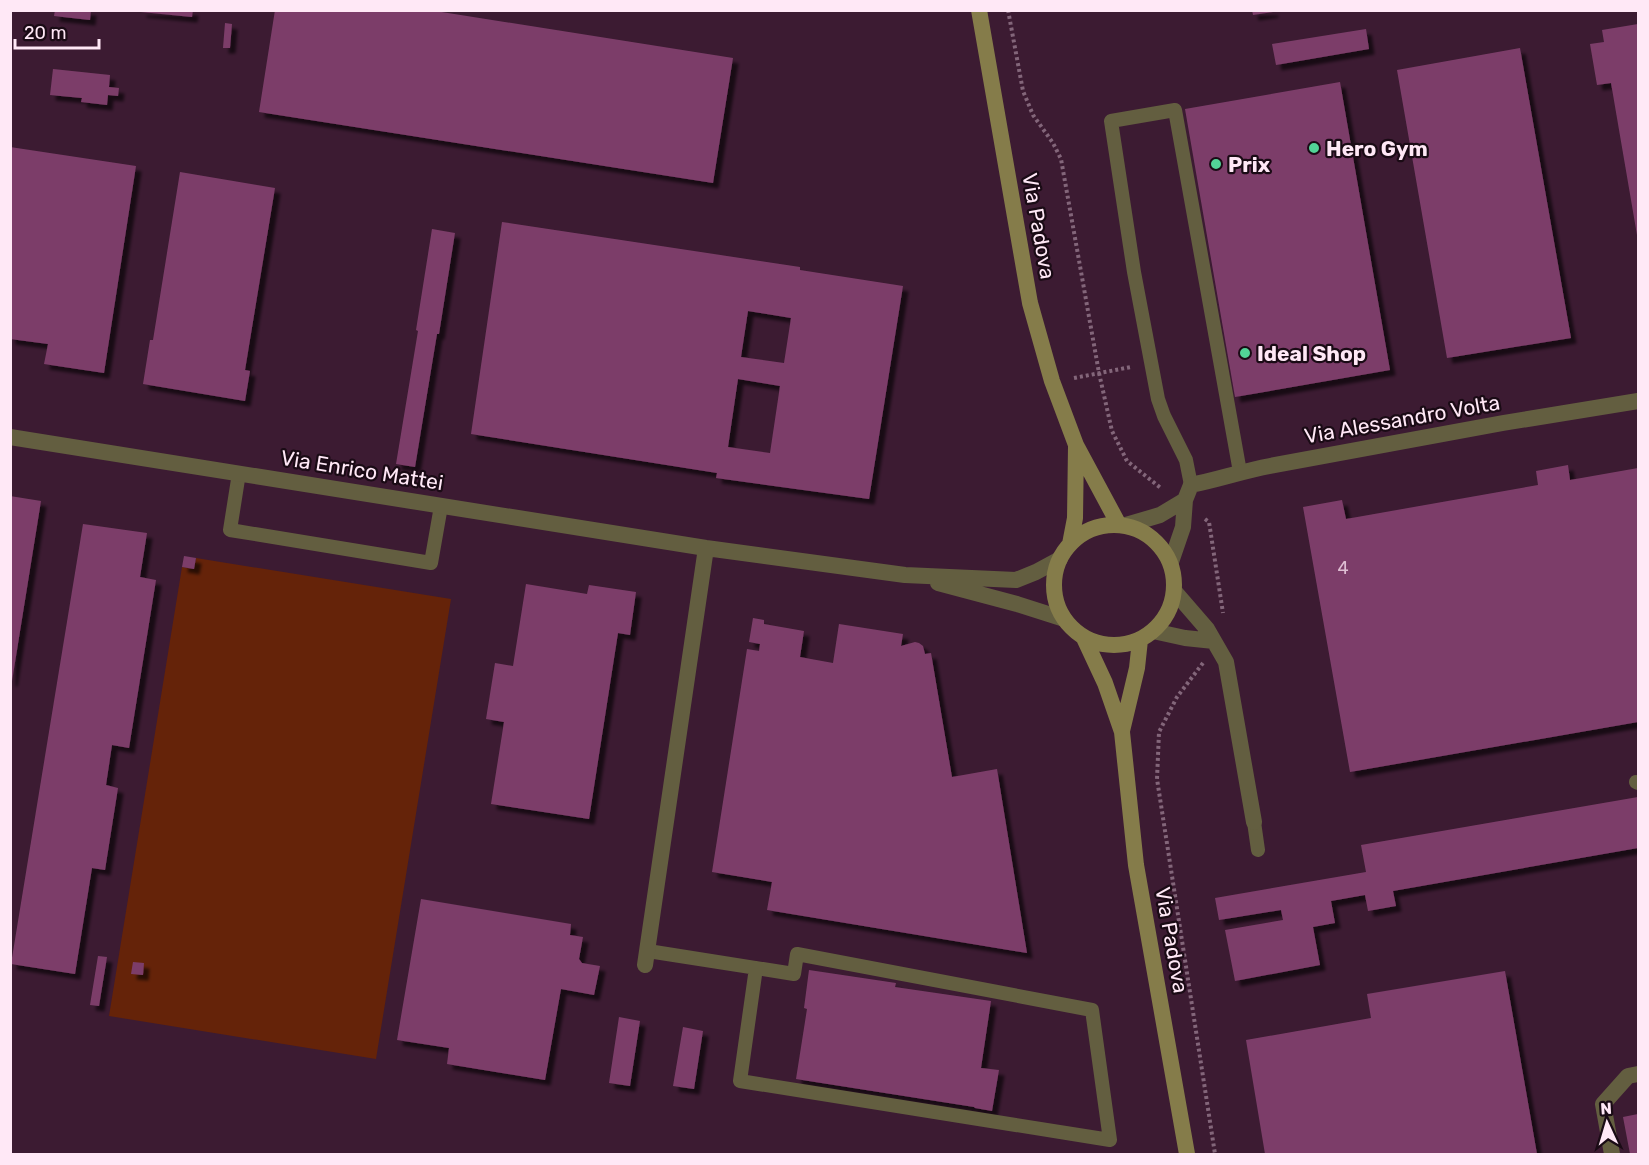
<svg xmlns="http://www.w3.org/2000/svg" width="1649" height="1165" font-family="Rubik,sans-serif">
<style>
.green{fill:#652309}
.building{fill:#7c3e69;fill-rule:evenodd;filter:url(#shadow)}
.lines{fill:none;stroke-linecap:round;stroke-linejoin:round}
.path{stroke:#83667a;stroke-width:4;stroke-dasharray:3 3;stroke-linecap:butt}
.service{stroke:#635e40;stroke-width:14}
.minor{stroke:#635e40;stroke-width:16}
.secondary{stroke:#857c4a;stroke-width:16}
.poi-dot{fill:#52d397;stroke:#1a0b15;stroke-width:2}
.labels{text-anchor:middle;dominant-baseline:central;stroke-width:4.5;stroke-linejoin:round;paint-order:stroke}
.number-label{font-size:18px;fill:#debed3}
.poi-label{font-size:21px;font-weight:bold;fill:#ffe8f6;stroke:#1a0b15;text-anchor:start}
.street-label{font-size:21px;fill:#ffe8f6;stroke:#1a0b15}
</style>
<defs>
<filter id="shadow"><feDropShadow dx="5.5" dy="5.5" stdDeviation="1.5" flood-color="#0009"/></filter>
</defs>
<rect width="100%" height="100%" fill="#3c1b32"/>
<path class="green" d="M196,558l255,41 -75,460 -267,-43 73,-449 12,2z"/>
<path class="building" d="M55,10h36l-1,10 -36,-4z
M141,10h52l-1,7 -51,-5z
M275,10h154l304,48 -20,125 -454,-71z
M1252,10h21v2l-20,3z
M225,23l7,1 -2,24h-7z
M1638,24v211h-1l-26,-152 -14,2 -7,-41 14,-2 -2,-12z
M1366,29l3,20 -93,16 -4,-21z
M1520,48l51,290 -124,20 -50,-288z
M53,69l57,6 -1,12 10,1 -1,8 -10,-1 -1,10 -26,-3 1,-4 -32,-3z
M1340,82l50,288 -155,27 -50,-288z
M10,147l126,19 -32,207 -60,-9 4,-20 -38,-5z
M180,172l95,16 -30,182 5,1 -5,30 -102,-17 7,-44h3z
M502,222l298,45v3l103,16 -34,213 -153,-21 1,-5 -246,-39zM748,311l43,7 -7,45 -43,-6zM738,379l42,7 -10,67 -42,-6z
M432,229l23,4 -16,101h-2l-22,133 -19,-3 22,-133 -2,-1z
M1568,465l2,15 68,-12v254l-288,50 -47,-265 39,-7 4,19 192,-34 -2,-14z
M10,496l31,5 -29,180h-2z
M83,524l64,9 -7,44 16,3 -27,168 -17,-3 -6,40 12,3 -13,82 -13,-2 -17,106 -64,-10z
M184,556l12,2 -2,11 -12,-2z
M526,584l61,10 2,-9 47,7 -6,43 -12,-2 -29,186 -98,-15 13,-82 -18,-3 9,-56 18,3z
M753,618l11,2v4l40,7 -4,26 33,6 6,-39 64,10 -2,12 14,-4 4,1 4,3 2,8 6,-1 21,124 45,-8 30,184 -260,-43 5,-28 -60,-10 35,-223 12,2 1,-7 -11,-2z
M1638,797v51l-245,43 3,15 -28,5 -3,-16 -34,6 4,22 -22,4 7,38 -85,16 -10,-51 58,-10 -2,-10 -62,10 -4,-22 151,-26 -5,-27z
M421,899l150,25 -1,11 13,2 -4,22 3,4 18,3 -6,29 -33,-6 -16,91 -98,-16 2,-16 -52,-8z
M98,956l9,1 -8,49 -9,-1z
M133,962l11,1 -1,12 -12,-1z
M809,970l87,13 -1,4 96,14 -10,67 18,2 -7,41 -17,-3 -1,-1 -178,-28 11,-70 -3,-1z
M1505,971l32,183h-272l-19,-114 125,-22 -4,-24z
M619,1017l21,4 -10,65 -21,-3z
M683,1027l20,4 -9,58 -21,-3z
M1638,1114v40h-8l-7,-37z"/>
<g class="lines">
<path class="path" d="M1008,10l15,81 10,24 20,28 8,16 38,214 13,58 15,30 35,28
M1074,378l57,-11
M1205,519l4,3 14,91
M1203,663l-26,34 -18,35 -2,47 58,375"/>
<path class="service" d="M239,473l-9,57 201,33 10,-57
M1191,485l-5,-25 -22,-44 -6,-17 -24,-127 -23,-151 64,-11 65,362
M1636,782l2,1
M1254,822l4,28
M648,951l146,23 3,-20 295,56 18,130 -370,-59 16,-113"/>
<path class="minor" d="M10,437l696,111 199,27 111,5 20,-8 24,-13
M1126,525l34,-10 25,-15
M1171,562l12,-35 2,-27 6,-15c26,-5 52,-14 79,-19l233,-43 135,-22
M938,583l79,21 47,15
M1175,592l32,37 19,33 28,160
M1153,631l32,7 29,3
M645,965l61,-417
M1612,1154l-9,-50 25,-28 10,-2"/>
<path class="secondary" d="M979,10l51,293 22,78 24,64 43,80
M1054 585a60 60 0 1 1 120 0a60 60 0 1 1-120 0Z
M1070,544l5,-26 1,-72
M1084,638l21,45 17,49 14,133 51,289
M1122,731l15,-63 3,-28"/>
</g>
<g class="poi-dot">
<circle cx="1314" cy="148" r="6"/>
<circle cx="1216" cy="164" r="6"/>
<circle cx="1245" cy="353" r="6"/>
</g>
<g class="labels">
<g class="number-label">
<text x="1343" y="568">4</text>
</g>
<g class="poi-label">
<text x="1326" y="148">Hero Gym</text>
<text x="1228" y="164">Prix</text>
<text x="1257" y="353">Ideal Shop</text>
</g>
<g class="street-label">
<text transform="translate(1039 226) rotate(80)">Via Padova</text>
<text transform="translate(1402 419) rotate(-10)">Via Alessandro Volta</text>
<text transform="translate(362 470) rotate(9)">Via Enrico Mattei</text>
<text transform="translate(1172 940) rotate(80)">Via Padova</text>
</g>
</g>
<rect width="1649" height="1165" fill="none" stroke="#ffe8f6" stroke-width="24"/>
<g transform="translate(1607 1123) rotate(356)" stroke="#1a0b15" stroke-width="4.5" paint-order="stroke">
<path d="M0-4.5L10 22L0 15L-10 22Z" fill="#ffe8f6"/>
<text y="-9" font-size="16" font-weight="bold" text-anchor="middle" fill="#ffe8f6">N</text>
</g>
<path d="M15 39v9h84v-9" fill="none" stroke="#ffe8f6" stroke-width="3"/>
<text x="24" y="39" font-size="18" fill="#ffe8f6" stroke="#1a0b15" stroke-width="4.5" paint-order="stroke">20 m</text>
</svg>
